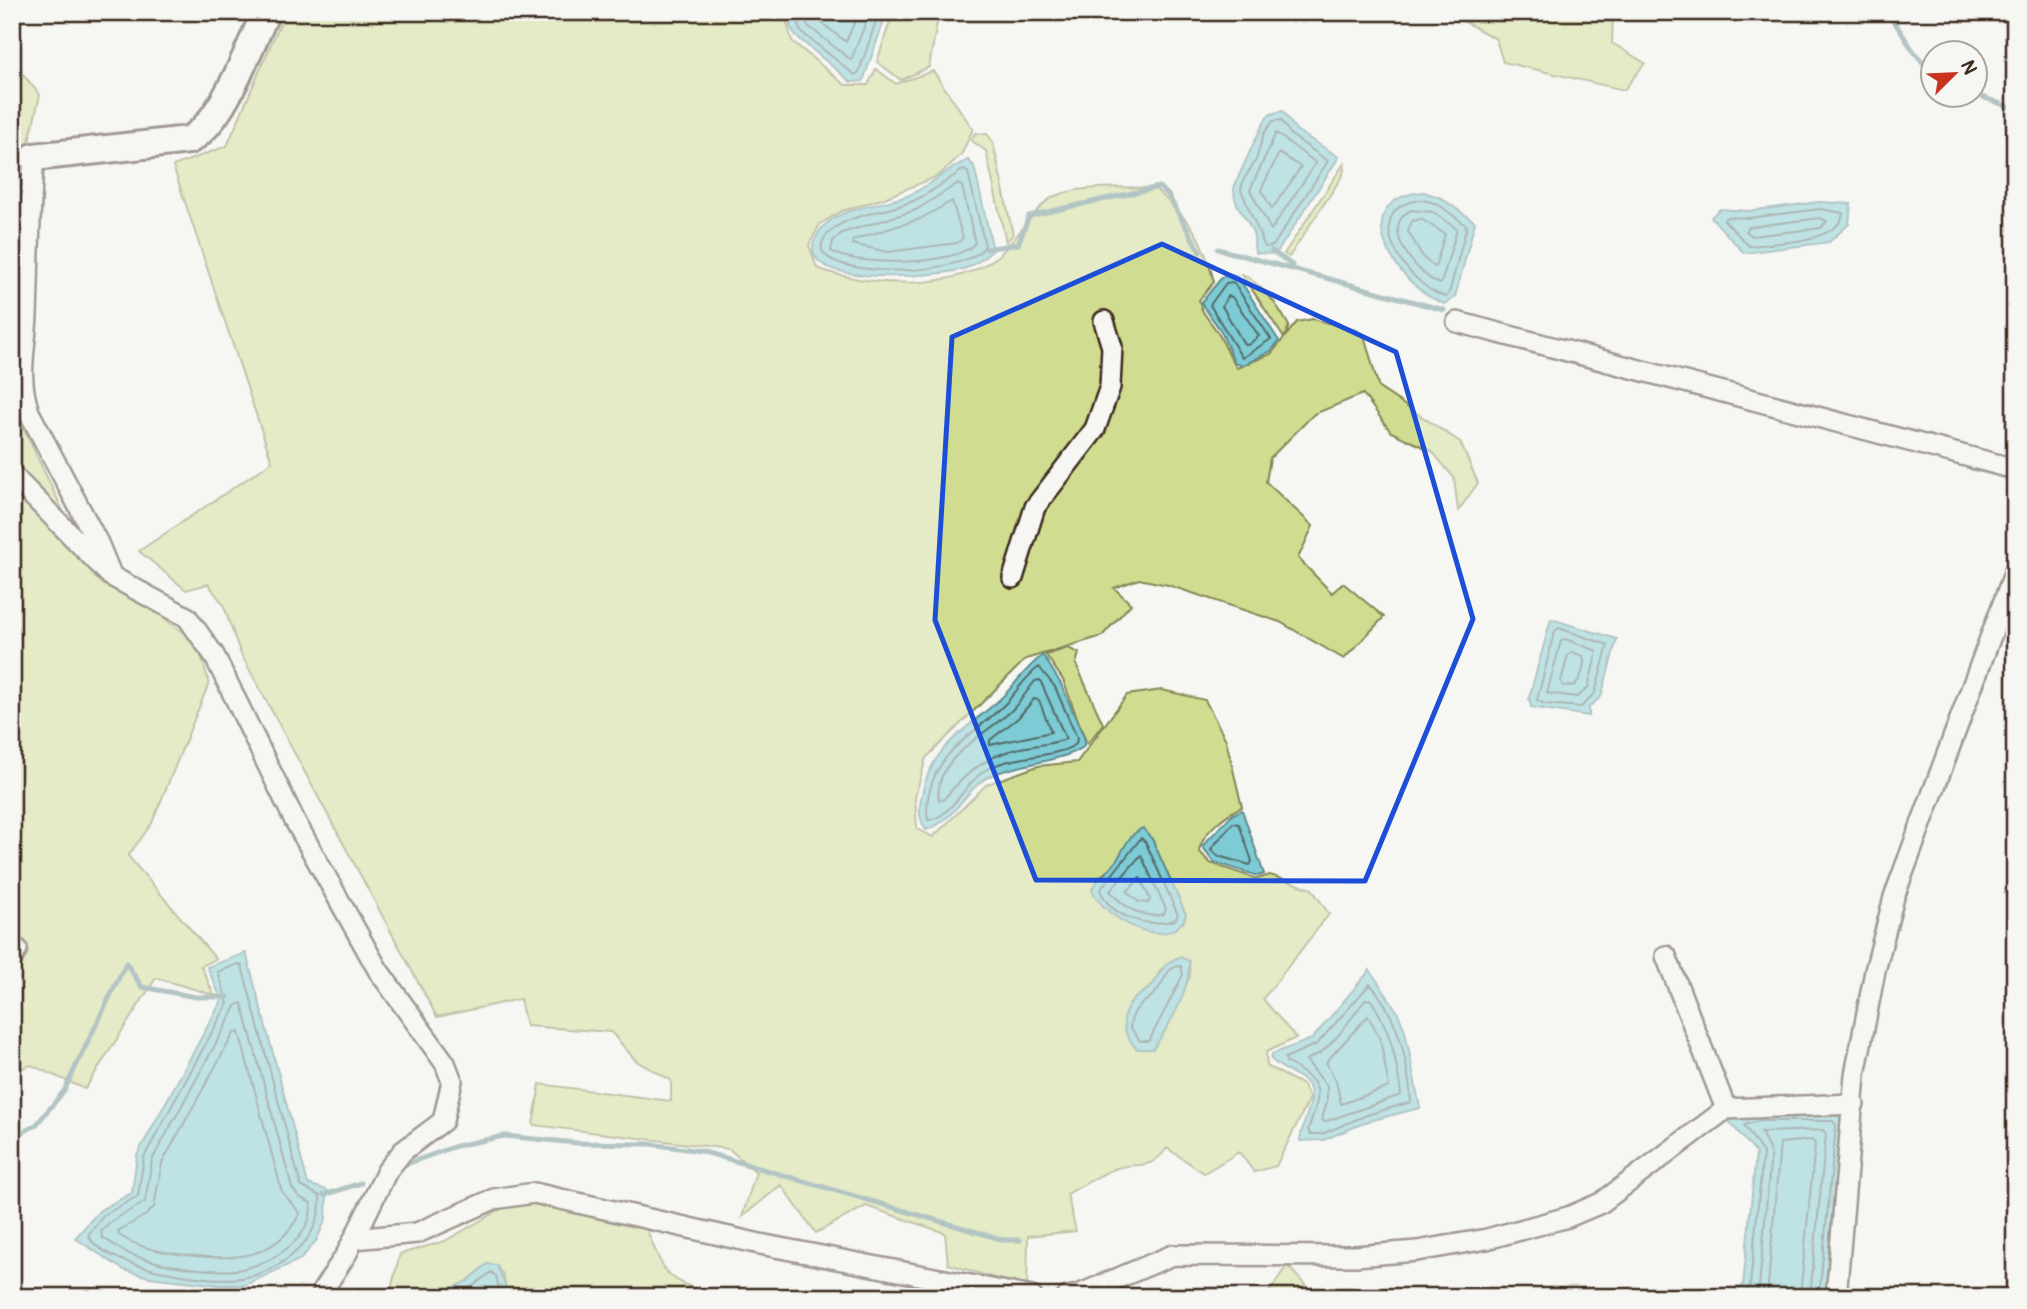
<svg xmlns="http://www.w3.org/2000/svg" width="2027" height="1309" font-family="Pangolin,sans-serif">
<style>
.green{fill:#d0dd90;stroke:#868457;stroke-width:2;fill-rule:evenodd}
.water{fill:#7bcbd5;stroke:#618b8c;stroke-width:2}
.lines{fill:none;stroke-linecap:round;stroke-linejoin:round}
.shore{stroke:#556a67;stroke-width:2}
.stream{stroke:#618b8c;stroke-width:5}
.street-casing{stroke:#3b2a1e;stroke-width:24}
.secondary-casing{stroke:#3b2a1e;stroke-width:32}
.street{stroke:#f6f6f2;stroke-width:19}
.secondary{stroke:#f6f6f2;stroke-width:26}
.marked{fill:none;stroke:#1d4ed8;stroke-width:5;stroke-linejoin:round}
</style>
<rect width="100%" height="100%" fill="#f6f6f2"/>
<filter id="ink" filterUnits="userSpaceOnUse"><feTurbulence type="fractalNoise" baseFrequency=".0143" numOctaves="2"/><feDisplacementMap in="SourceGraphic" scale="14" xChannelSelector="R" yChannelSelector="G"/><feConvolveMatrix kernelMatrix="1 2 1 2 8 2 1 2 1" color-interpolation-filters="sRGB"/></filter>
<g filter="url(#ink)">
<path class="green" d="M285,12h499l8,29 53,44h23l8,-16 20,15 37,-13 40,58 -12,26 -23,21 -56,23 -40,12 -22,13 -11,21 8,23c50,19 137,24 181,-12 16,-13 38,-50 55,-59 24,-12 74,-10 101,-9 36,32 48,47 60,94l-15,18c2,14 12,21 19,33 7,12 11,24 19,35l34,-14 26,-32 16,-3 44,11 7,5 15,53 81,54 18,41 -20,28 -4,-33 -22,-27 -41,-19 -28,-38 -49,20 -44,44 -4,24 47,44 -15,32 34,35 11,-10 41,34 -40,42 -64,-37 -112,-37 -29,-6 -25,9 17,16 -29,32 -76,23 -100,99 -11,39 2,32 16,8 54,-53 51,-18 39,-4 50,-67 35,-5 43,10 21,40 16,67c-17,7 -40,26 -43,44l11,12 47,16 13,-4 42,14 17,25 -66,85 33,39 -30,14 1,14 36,19 7,13 -34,68 -22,6 -15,-20 -35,21 -37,-25c-20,27 -31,11 -55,22 -15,6 -30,16 -45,24l9,37 -48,5 -1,52 -79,-24 -3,-31 -79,-27 -50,27 -35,-48 -39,32 14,-45 -27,-23 -196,-24 7,-41 131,17v-21l-35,-19 -25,-29 -85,-6 -6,-27 -83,18 -197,-365 -17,-48 -15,-20 -22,6 -47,-39 133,-89 -99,-296 54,-20zM1143,829l9,10 34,76 -3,8 -87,-43 17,-14zM1189,961l1,15 -27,58 -30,-34 20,-15 8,-16z
M893,12h46l-10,55 -28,13 -24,-18z
M1447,12h166l-1,31 33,20 -21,27 -121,-28 -7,-23z
M12,61l28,34 -10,42 -18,175z
M975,133l12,1 6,8 20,93 -7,7 -20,-91 -15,-11z
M1345,162l-2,13 -54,82 -5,-3z
M1241,273c23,13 36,31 48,53l-5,12z
M12,404l83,174 61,34 42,32 11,39 -57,140 -24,33 88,103 -15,7 13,29 -58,-17 -71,111 -54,-24 -19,7z
M1068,648l11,5 -3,11 27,60 -16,20 -24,-64 -17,-25z
M530,1203l115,22c22,55 18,52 74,72h-210l-7,-24 -15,-9 -18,16 -33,17h-47l11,-43 45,-13 63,-36z
M1287,1265l29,32h-50z"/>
<path class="water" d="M797,12h90l-24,69 -12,1 -56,-47 -5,-9v-12z
M1283,111l13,19 43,27 -63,97 -20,-1c-4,-6 0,-12 -3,-20 -5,-15 -20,-27 -19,-44 1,-6 30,-69 34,-73 4,-3 10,-4 15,-5z
M968,160l6,6 19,84c-8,7 -17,15 -27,18 -24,9 -186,23 -147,-36 17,-26 62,-26 88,-36 22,-9 39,-27 61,-36z
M1424,192l17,6 34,24 -20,75 -10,7c-48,-16 -103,-105 -21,-112z
M1819,202l32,2 -2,20 -20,18 -85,11 -33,-36 9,-8 28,2z
M1230,274l8,3 41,64 -8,10 -29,15 -8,-4 -13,-31 -20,-28 21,-26z
M1551,619l66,20 -16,58 -12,10v9l-58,-9 -2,-9z
M1043,655l18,29 23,53v9c-12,13 -69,19 -92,29 -27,12 -36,46 -66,55 -8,-12 -7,-22 -4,-36 9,-46 43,-64 76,-93 17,-15 26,-32 45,-46z
M1242,810l22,64 -6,2 -44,-14 -12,-16 31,-32z
M1143,828l9,11 34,76c-16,41 -83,3 -94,-25 5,-13 15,-16 22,-26 10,-13 13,-29 29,-36z
M246,953l62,231 19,6 -1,29 -10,22 -15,18 -56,26h-25l-71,-8 -25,-7 -49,-32 25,-28 32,-17 5,-38 85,-155 -15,-33z
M1180,957l9,4c2,29 -20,65 -36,88h-16c-14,-14 -19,-33 -4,-49 6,-6 16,-9 21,-17 8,-12 10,-21 26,-26z
M1370,970l27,41 8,20 15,77 -51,13 -46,19 -23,1c0,-19 23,-47 3,-61 -10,-8 -23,-11 -32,-21l1,-5 40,-15z
M1758,1114h86l-18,183h-94l11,-12 13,-132 -29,-34z
M487,1264l10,1 12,32h-73l33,-17z"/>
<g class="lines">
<path class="shore" d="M797,12l3,19 55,44 4,-3 20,-60
M806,12l1,13 44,35 19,-48
M816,12l1,7 29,23 13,-30
M1281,120l10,15 37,26 -55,85 -8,1 -24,-57 3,-11 12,-19 8,-27 9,-12z
M1276,133l40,30 -45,67 -21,-40z
M1279,153l22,14 -29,42 -11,-19z
M963,170l5,2 17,74c-23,37 -209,32 -153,-16 22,-18 55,-17 81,-29 17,-7 34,-21 50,-31z
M957,184l5,2 13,57c-17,23 -121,24 -144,8l2,-10 9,-8 74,-23z
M1423,200l15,4 29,22 -18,67 -3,4c-40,-11 -92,-92 -23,-97z
M952,201l11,37 -6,5 -69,9 -36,-8 1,-4 67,-21z
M1820,209l23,4c-3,30 -70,30 -94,33l-25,-26 3,-3 22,1z
M1411,210l22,2 24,17 -16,55c-23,-7 -64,-58 -30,-74z
M1820,218l7,3 -6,7 -69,8 -6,-5 3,-4z
M1421,219l24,15 -10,33 -11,-8 -16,-28 4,-10z
M1233,282l38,57 -29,19 -32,-53 16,-22z
M1228,296l4,1 27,39 -11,9 -4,-1 -22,-38z
M1559,628l49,17 -13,48 -14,14 -36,-3 -8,-4 18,-69z
M1565,639l32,12 -9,37 -11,9 -30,-4 14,-52z
M1572,652l11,4c3,8 -2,25 -10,30h-10l-2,-5 7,-26z
M1039,667l16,20 22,51 -1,6c-20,15 -66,10 -92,27 -19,12 -34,48 -56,49 -2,-9 -1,-17 1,-27 10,-45 47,-59 77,-90 11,-12 19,-26 33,-36z
M1040,680l26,59c-16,6 -34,6 -50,10 -32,8 -52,26 -73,51h-4c-7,-41 48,-66 72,-89 9,-9 16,-20 24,-30z
M1034,699l5,1 12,32 -61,13v-5l28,-22z
M1233,823l6,1 13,37 -2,4 -32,-9 -7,-7z
M1141,838l5,5 32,72 -3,5c-27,8 -63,-1 -75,-30z
M1141,855l25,54 -2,5c-20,6 -41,-7 -54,-23z
M1140,878l10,21 -2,4 -9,-1 -12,-10z
M238,964l4,2 59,220 19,10c2,43 -37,75 -78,82 -33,5 -139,-10 -154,-43l16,-20 34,-19 6,-39 84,-154 -10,-31z
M1181,966l2,9 -34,66h-9l-10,-14c4,-27 17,-21 29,-39 7,-10 8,-22 22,-22z
M1370,984c28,31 38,77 41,118l-44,13 -45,19h-12l-2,-4c14,-40 17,-46 -22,-68l-1,-4 32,-14z
M1366,999l5,1c19,28 26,61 30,95l-77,27 -2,-3 5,-17v-16l-21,-26 16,-8 15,-15z
M242,1003l50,185 7,9 12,6c2,35 -37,59 -69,66 -26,5 -82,-4 -107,-13 -12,-3 -23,-13 -33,-19l-1,-5 9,-10 35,-20 7,-42 85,-155z
M1368,1016l12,22 9,49 -48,17 -5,-23 -10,-19z
M239,1032l43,160 18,21c-24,48 -67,47 -114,42 -25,-3 -45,-6 -67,-20l-1,-4 28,-16 8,-8 8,-44 72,-130z
M450,1297l23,-11 18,-14 5,4 5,21
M1742,1297l8,-11 13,-133 -19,-28 15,-4h74l3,4 -17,172
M1754,1297l5,-10 12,-133 -10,-22 62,-2 3,4 -16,163
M1767,1297l13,-154 32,-3 3,4 -15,153"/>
<path class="stream" d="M1888,12l24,37 20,25
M1974,94l41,15
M986,249l32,-5 11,-28 130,-29 9,8 32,57
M1218,249l226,61
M1272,251l20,14
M1971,468l44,11
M12,1138l24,-13 28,-34 62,-128 16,24 54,10h32
M401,1166l55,-20 48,-10 73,7 73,1 51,7 303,89h16
M324,1195l37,-12
M614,1297l47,-6 16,6"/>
<defs>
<path id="street" d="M34,157c-5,53 -5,105 -7,159 -2,37 -10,59 2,96l69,131 12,29
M1457,322l558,147
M12,475l99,101 76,41 27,38 81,166 83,149 67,93 7,18 -9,40 -40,30 -16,20 -40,82 -24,37v7
M1013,578l22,-71 60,-78 15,-42 2,-40 -8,-26
M1666,956l60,153
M12,959l5,-10
M354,1239l63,-6 77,-34 40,-6 226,51 272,53
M1067,1297l11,-2 95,-40 183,1 61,-5 70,-12 81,-22 33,-14 125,-94 128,-5
M1836,1297l19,-222 20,-104 19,-74 121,-326"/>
<path id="secondary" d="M34,157l155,-17c35,-19 59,-91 77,-128"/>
</defs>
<use href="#street" class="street-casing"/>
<use href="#secondary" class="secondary-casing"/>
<use href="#street" class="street"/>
<use href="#secondary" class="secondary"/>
</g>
</g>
<path d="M0 0H2027V1309H0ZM1162,244l234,108 77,267 -108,262 -329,-1 -101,-260 17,-283z" fill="#f6f6f2" fill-opacity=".55" fill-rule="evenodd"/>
<path class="marked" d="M1162,244l234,108 77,267 -108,262 -329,-1 -101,-260 17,-283z"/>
<rect width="2027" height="1309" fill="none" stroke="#f6f6f2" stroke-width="42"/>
<rect x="21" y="21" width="1985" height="1267" fill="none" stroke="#3b2a1e" stroke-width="2.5" filter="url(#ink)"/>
<g transform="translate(1954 74) rotate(66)"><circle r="33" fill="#f6f6f2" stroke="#aba49d" stroke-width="2"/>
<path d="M0-5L12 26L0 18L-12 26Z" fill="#c8321e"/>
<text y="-10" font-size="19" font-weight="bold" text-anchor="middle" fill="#3b2a1e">N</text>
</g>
</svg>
